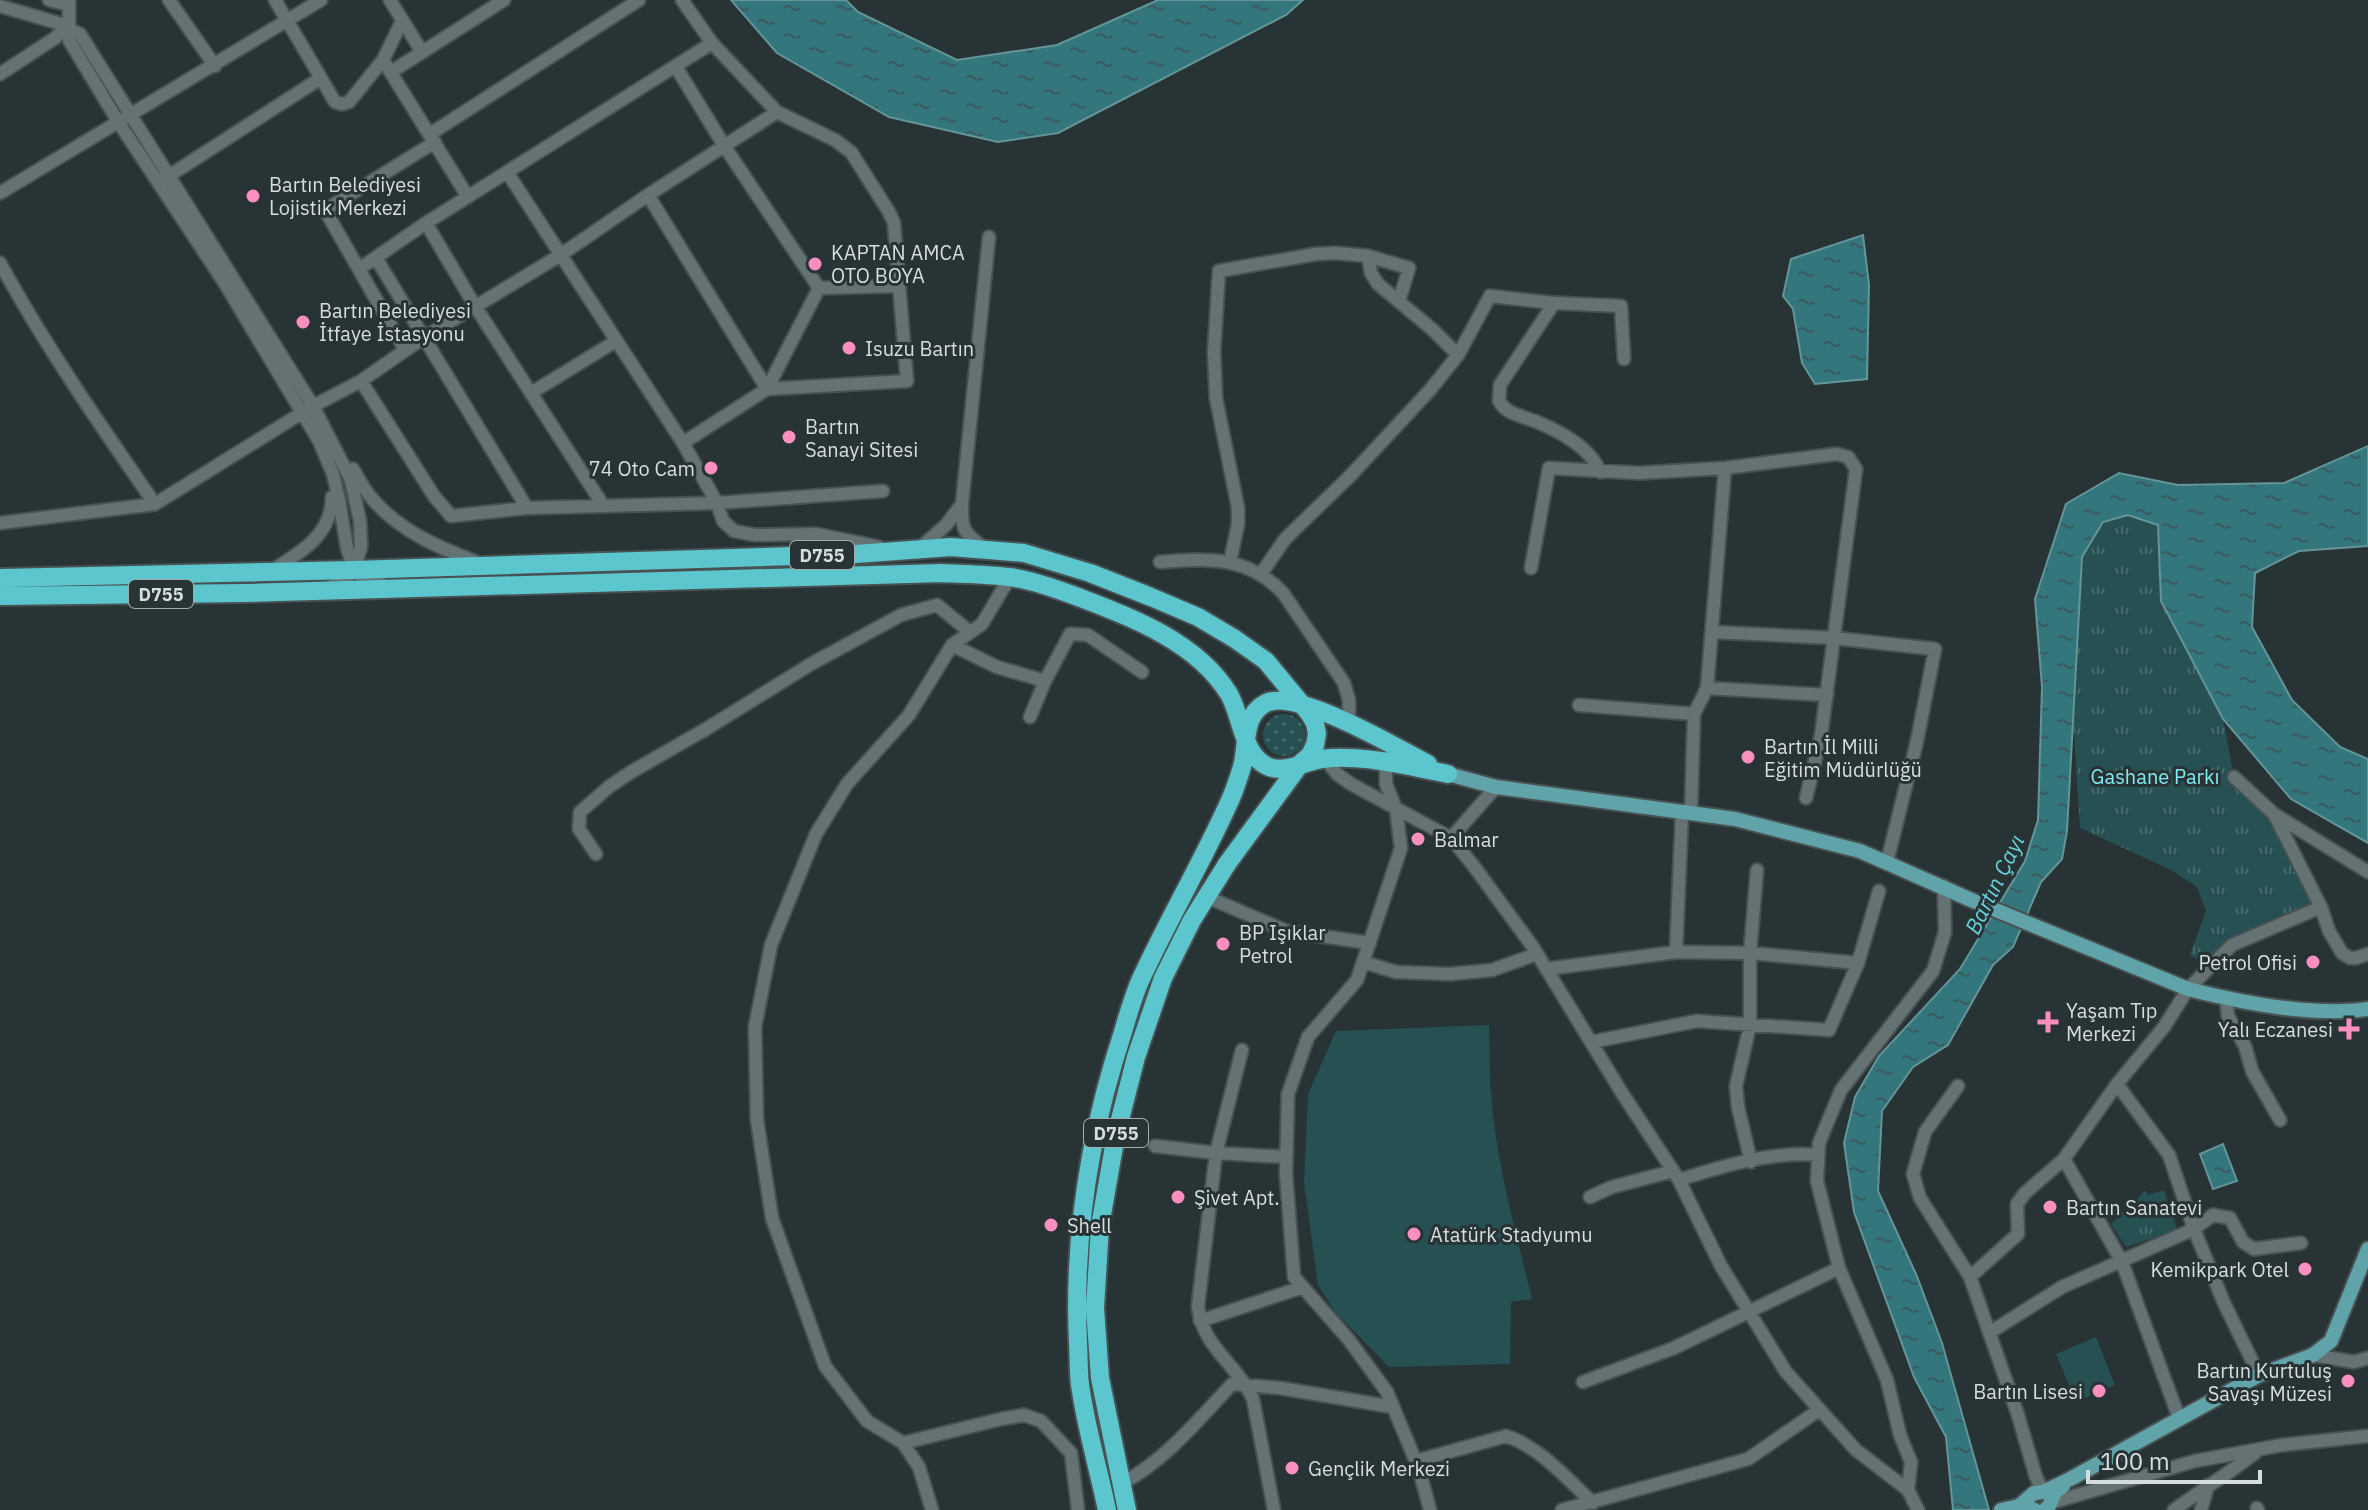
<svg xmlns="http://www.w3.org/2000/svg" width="2368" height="1510" font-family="'IBM Plex Sans',sans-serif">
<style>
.grass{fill:url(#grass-dots)}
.park{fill:url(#park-tufts)}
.pitch{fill:#275053}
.water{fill:url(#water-ripples);stroke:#649599;stroke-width:2}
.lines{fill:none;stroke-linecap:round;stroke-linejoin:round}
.minor-casing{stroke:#475152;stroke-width:16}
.major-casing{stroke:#475152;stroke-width:18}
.highway-casing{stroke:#475152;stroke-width:22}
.minor{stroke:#657273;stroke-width:12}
.major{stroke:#60a4aa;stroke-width:14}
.highway{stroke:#5cc6cf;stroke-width:18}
.poi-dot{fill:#fd8ec0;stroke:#273334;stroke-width:3}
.labels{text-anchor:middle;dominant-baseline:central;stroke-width:6;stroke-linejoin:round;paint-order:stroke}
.shield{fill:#273334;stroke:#a2aaab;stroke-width:2}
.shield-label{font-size:18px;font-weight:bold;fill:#d6ddde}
.poi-label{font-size:20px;fill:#d6ddde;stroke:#273334;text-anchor:start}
.park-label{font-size:20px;fill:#80e8f1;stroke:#273334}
.water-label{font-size:22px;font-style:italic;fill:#69d2db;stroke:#273334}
</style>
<defs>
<pattern id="grass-dots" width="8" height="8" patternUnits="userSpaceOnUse" patternTransform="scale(2)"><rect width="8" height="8" fill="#275053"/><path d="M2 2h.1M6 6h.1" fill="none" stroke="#46696b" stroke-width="1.8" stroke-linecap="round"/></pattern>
<pattern id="park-tufts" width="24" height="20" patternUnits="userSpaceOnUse" patternTransform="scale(2)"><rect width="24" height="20" fill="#275053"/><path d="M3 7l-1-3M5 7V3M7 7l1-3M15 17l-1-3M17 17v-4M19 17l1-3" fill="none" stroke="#46696b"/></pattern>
<pattern id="water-ripples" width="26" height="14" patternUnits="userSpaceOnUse" patternTransform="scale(2)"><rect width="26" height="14" fill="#33767c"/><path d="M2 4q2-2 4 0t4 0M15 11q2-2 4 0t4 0" fill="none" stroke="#3a5c60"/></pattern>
</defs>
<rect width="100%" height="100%" fill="#273334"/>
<path class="grass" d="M1263 735a21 21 0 1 1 42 0a21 21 0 1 1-42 0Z"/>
<path class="park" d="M2128,515l30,10 3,76 62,118 11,58 40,37 47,93 -89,38 -22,21 -20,-11 16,-44 -9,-24 -26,-17 -91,-42 -7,-112 9,-159 21,-35z
M2164,1190l13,40 -51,17 -15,-23 34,-33 2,4z"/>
<path class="pitch" d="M1489,1025c1,23 0,46 2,68 5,70 25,138 41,206l-21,3 -1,62 -121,3 -54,-55 -17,-27 -14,-103 4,-88 28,-63z
M2096,1337l19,48 -39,17 -20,-48z"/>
<path class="water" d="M731,0h115l12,12 99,48 100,-15 101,-45h145l-17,15 -228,118 -60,9 -109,-25 -112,-64z
M1863,235l6,50 -2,94 -52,5 -13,-21 -9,-54 -10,-13 8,-37z
M2368,446v100l-69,5 -44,22 -3,54 40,73 48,47 28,12v84l-77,-44 -68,-80 -62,-118 -3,-76 -30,-10 -25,7 -21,35 -15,274 -5,28 -21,23 -28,65 -20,18 -45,80 -35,22 -31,44 -4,80 38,83 26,69 47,167h-36l-7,-73 -32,-60 -60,-165 -10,-69 11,-46 24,-41 81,-87 65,-108 13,-41 4,-133 -7,-88 31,-95 53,-31 59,12 106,-2z
M2223,1144l14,37 -24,8 -13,-35z"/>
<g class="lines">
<defs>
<path id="minor" d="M49,0l20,5
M69,0v40l50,83 105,159 95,159 14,33 6,26 8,48 7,22 9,9 19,5
M169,0l46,66
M275,0l60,102 7,2 7,-2 34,-42 19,-39
M390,0l32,52
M682,0l30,43 65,69 58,28 16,12 38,60 5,11 13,158 -140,8 -84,54
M0,6l68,20 -13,12 -55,36
M71,30l9,4 233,372 38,74 9,41 1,26 -7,23 -8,9 -18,9
M383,60l85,137
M676,67l49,80 94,141
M391,72l113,-72
M430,134l209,-134
M507,172l176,271 34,60 6,18 11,10 21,4 61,-1 63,13
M164,179l157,-101
M0,193l321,-193
M648,195l119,194
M426,223l49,83 128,199
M1368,256l3,17 7,11 55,46 25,25
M376,258l151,250
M0,263c46,84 100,162 155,241l158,-98 48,-25 62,-43 136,-82 89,-61 129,-83
M359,269l67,-46 286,-180
M819,288l79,-2
M1554,303l67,3 3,53
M405,350l-80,-140 110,-68
M361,381l73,115 17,20 76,-8 190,-5 166,-12
M767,389l52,-101
M531,393l85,-52
M1725,468l112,-14 11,3 8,12 -35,267 -15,62
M353,469c6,11 13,23 21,32 29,32 66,47 105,62
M962,506c-1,24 3,28 22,42
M0,523l155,-19
M920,548l26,-23 16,-21 27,-267
M1160,562c48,-4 88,-6 123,31l61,90 5,17v22
M1230,562l8,-38v-16l-22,-110 -2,-46 5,-81 97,-17 20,-1 32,3 41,12 -10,33
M1531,568l18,-100 90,5 86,-5 -18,220
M271,571c29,-18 61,-36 61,-74
M1261,574l24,-35 66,-64 79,-85 28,-35 32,-59 64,7 -54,82 -1,16c8,14 24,15 38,21 22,9 54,26 63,50
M1712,632l122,6 101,11 -18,92 -30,121
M952,645l45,22 48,14
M1579,705l115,9
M1030,717l15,-36 25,-47 18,1 54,37
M1321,754l16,20 14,10 100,54 22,27 60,82 89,146 57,87 42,86 65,106 70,78 52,40 10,20
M1386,758v26l10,25 5,39 -44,132 -49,57 -20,57 -2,80 8,103 55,63 38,52 32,77 11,41
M2234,777l40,37 94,58
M1691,812l3,-98 13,-26 120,7
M2274,814l47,93 8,24 13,22 8,5h6l12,-4
M1451,838l45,-51
M596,854l-17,-25 1,-17 30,-26 21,-14 75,-43 105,-65 90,-49 36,-10 33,27
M1205,896l81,35 84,12
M1676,952l6,-140
M1363,962l33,10 54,2 42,-4 45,-16
M1546,969l130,-17 74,1 108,10
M2226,999l2,17 17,30 7,25 28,49
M1591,1042l106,-21 132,9 29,-67 21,-72
M1242,1050l-26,103 -18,153c4,41 39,58 55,93l21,111
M1958,1086l-33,46 -12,42 7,24 50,79 48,138 18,62 7,15
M1155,1146l61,7 70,4
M2064,1159l58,103 57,156
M1751,1162l-13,-55 -2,-21 14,-61v-72l7,-83
M1679,1180c43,-14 94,-29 139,-25
M1590,1197l22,-10 61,-16
M1970,1277l48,-43 -1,-30 8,-11 39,-34 53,-75 47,-57 24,-38 44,-44 89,-38
M1200,1321l103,-34
M1989,1333l73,-46 132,-58 -25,-74 -52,-71
M2313,1355l41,7 14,-4
M2259,1375l-35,-72 -30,-74 19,-14 17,3 13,24 11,7 47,-6
M1583,1382l91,-34 165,-80
M903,1443l98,-24 23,-4 17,6 30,32 7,57
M1416,1461l90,-25c34,11 61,43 87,67
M1121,1484c45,-24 76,-63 111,-100l48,4 113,19
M1908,1490l3,-28 -11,-27 -13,-55 -48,-112 -22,-87 2,-38 22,-53 92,-119 12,-39 -1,-46
M2050,1503l145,-42 87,-16 86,-9
M2257,1508l1,2
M932,1510l-13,-43 -16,-24 -36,-22 -42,-55 -53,-148 -15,-98 -2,-93 16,-82 45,-111 31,-50 62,-69 43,-70 30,-21 28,-47
M1562,1510l186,-51 71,-49
M2174,1510c27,-20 56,-37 82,-58
M2201,1510l7,-25"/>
<path id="major" d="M1448,774l48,13 239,32 125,32 109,48 219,90c55,14 124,28 180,20
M2019,1506l15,-13 9,-1 29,-14 187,-103 54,-20 18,-14 37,-92
M2001,1510l18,-4 16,4
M2045,1510l4,-4 6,-14 8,-6"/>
<path id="highway" d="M0,578l354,-8 502,-16 95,-7 73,6 66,20 61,24 47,20 37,22 31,22 43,52 6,10 2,11 -2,11 -5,10 -9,8 -74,101 -35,56 -29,58 -27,79 -20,78 -16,91 -5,82 5,70 27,132
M0,596l243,-3 699,-20c22,1 45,1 67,4 23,3 48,12 69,20 55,21 119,45 151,97 13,22 13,62 40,73 17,6 35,-5 53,-8 38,-5 88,7 126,15
M1107,1510c-8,-39 -20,-79 -26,-119 -3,-15 -2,-32 -3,-48 -5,-105 12,-211 45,-311 5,-17 10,-35 17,-51 27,-59 60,-115 87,-174 6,-12 11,-27 15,-40 6,-22 0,-52 24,-64 30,-15 131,45 162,61"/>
</defs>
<use href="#minor" class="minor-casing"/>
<use href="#major" class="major-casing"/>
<use href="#highway" class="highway-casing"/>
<use href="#minor" class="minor"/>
<use href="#major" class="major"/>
<use href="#highway" class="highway"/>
</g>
<g class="poi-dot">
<circle cx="253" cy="196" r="8"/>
<circle cx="815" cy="264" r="8"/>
<circle cx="303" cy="322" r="8"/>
<circle cx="849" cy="348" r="8"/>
<circle cx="789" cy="437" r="8"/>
<circle cx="711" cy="468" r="8"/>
<circle cx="1748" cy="757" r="8"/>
<circle cx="1418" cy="839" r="8"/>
<circle cx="1223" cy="944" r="8"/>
<circle cx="2313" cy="962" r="8"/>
<path d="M2044 1010h8v8h8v8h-8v8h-8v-8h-8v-8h8z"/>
<path d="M2345 1017h8v8h8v8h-8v8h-8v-8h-8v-8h8z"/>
<circle cx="1178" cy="1197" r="8"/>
<circle cx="2050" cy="1207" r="8"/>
<circle cx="1051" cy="1225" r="8"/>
<circle cx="1414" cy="1234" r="8"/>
<circle cx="2305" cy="1269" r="8"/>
<circle cx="2348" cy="1381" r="8"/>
<circle cx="2099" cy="1391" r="8"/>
<circle cx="1292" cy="1468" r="8"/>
</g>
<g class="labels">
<g class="shield">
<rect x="790" y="541" width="64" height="28" rx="6"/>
<rect x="129" y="580" width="64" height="28" rx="6"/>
<rect x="1084" y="1119" width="64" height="28" rx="6"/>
</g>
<g class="shield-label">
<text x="822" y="555">D755</text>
<text x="161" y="594">D755</text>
<text x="1116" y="1133">D755</text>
</g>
<g class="poi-label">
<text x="269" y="184">Bartın Belediyesi<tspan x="269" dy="23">Lojistik Merkezi</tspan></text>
<text x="831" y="252">KAPTAN AMCA<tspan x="831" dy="23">OTO BOYA</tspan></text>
<text x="319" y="310">Bartın Belediyesi<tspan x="319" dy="23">İtfaye İstasyonu</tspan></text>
<text x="865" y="348">Isuzu Bartın</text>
<text x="805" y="426">Bartın<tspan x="805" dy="23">Sanayi Sitesi</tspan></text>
<text x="695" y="468" text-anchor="end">74 Oto Cam</text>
<text x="1764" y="746">Bartın İl Milli<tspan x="1764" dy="23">Eğitim Müdürlüğü</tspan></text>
<text x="1434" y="839">Balmar</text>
<text x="1239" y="932">BP Işıklar<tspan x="1239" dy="23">Petrol</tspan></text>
<text x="2297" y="962" text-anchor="end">Petrol Ofisi</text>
<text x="2066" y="1010">Yaşam Tıp<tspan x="2066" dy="23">Merkezi</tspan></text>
<text x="2333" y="1029" text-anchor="end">Yalı Eczanesi</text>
<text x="1194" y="1197">Şivet Apt.</text>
<text x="2066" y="1207">Bartın Sanatevi</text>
<text x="1067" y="1225">Shell</text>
<text x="1430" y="1234">Atatürk Stadyumu</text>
<text x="2289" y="1269" text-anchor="end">Kemikpark Otel</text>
<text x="2332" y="1370" text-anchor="end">Bartın Kurtuluş<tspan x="2332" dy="23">Savaşı Müzesi</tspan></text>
<text x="2083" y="1391" text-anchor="end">Bartın Lisesi</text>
<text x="1308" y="1468">Gençlik Merkezi</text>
</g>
<g class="park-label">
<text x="2155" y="776">Gashane Parkı</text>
</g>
<g class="water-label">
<text transform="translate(1994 884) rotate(-64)">Bartın Çayı</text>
</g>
</g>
<path d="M2088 1470v12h172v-12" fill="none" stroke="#d6ddde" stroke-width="4"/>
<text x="2100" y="1470" font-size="24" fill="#d6ddde" stroke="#273334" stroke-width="6" paint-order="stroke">100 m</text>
</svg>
